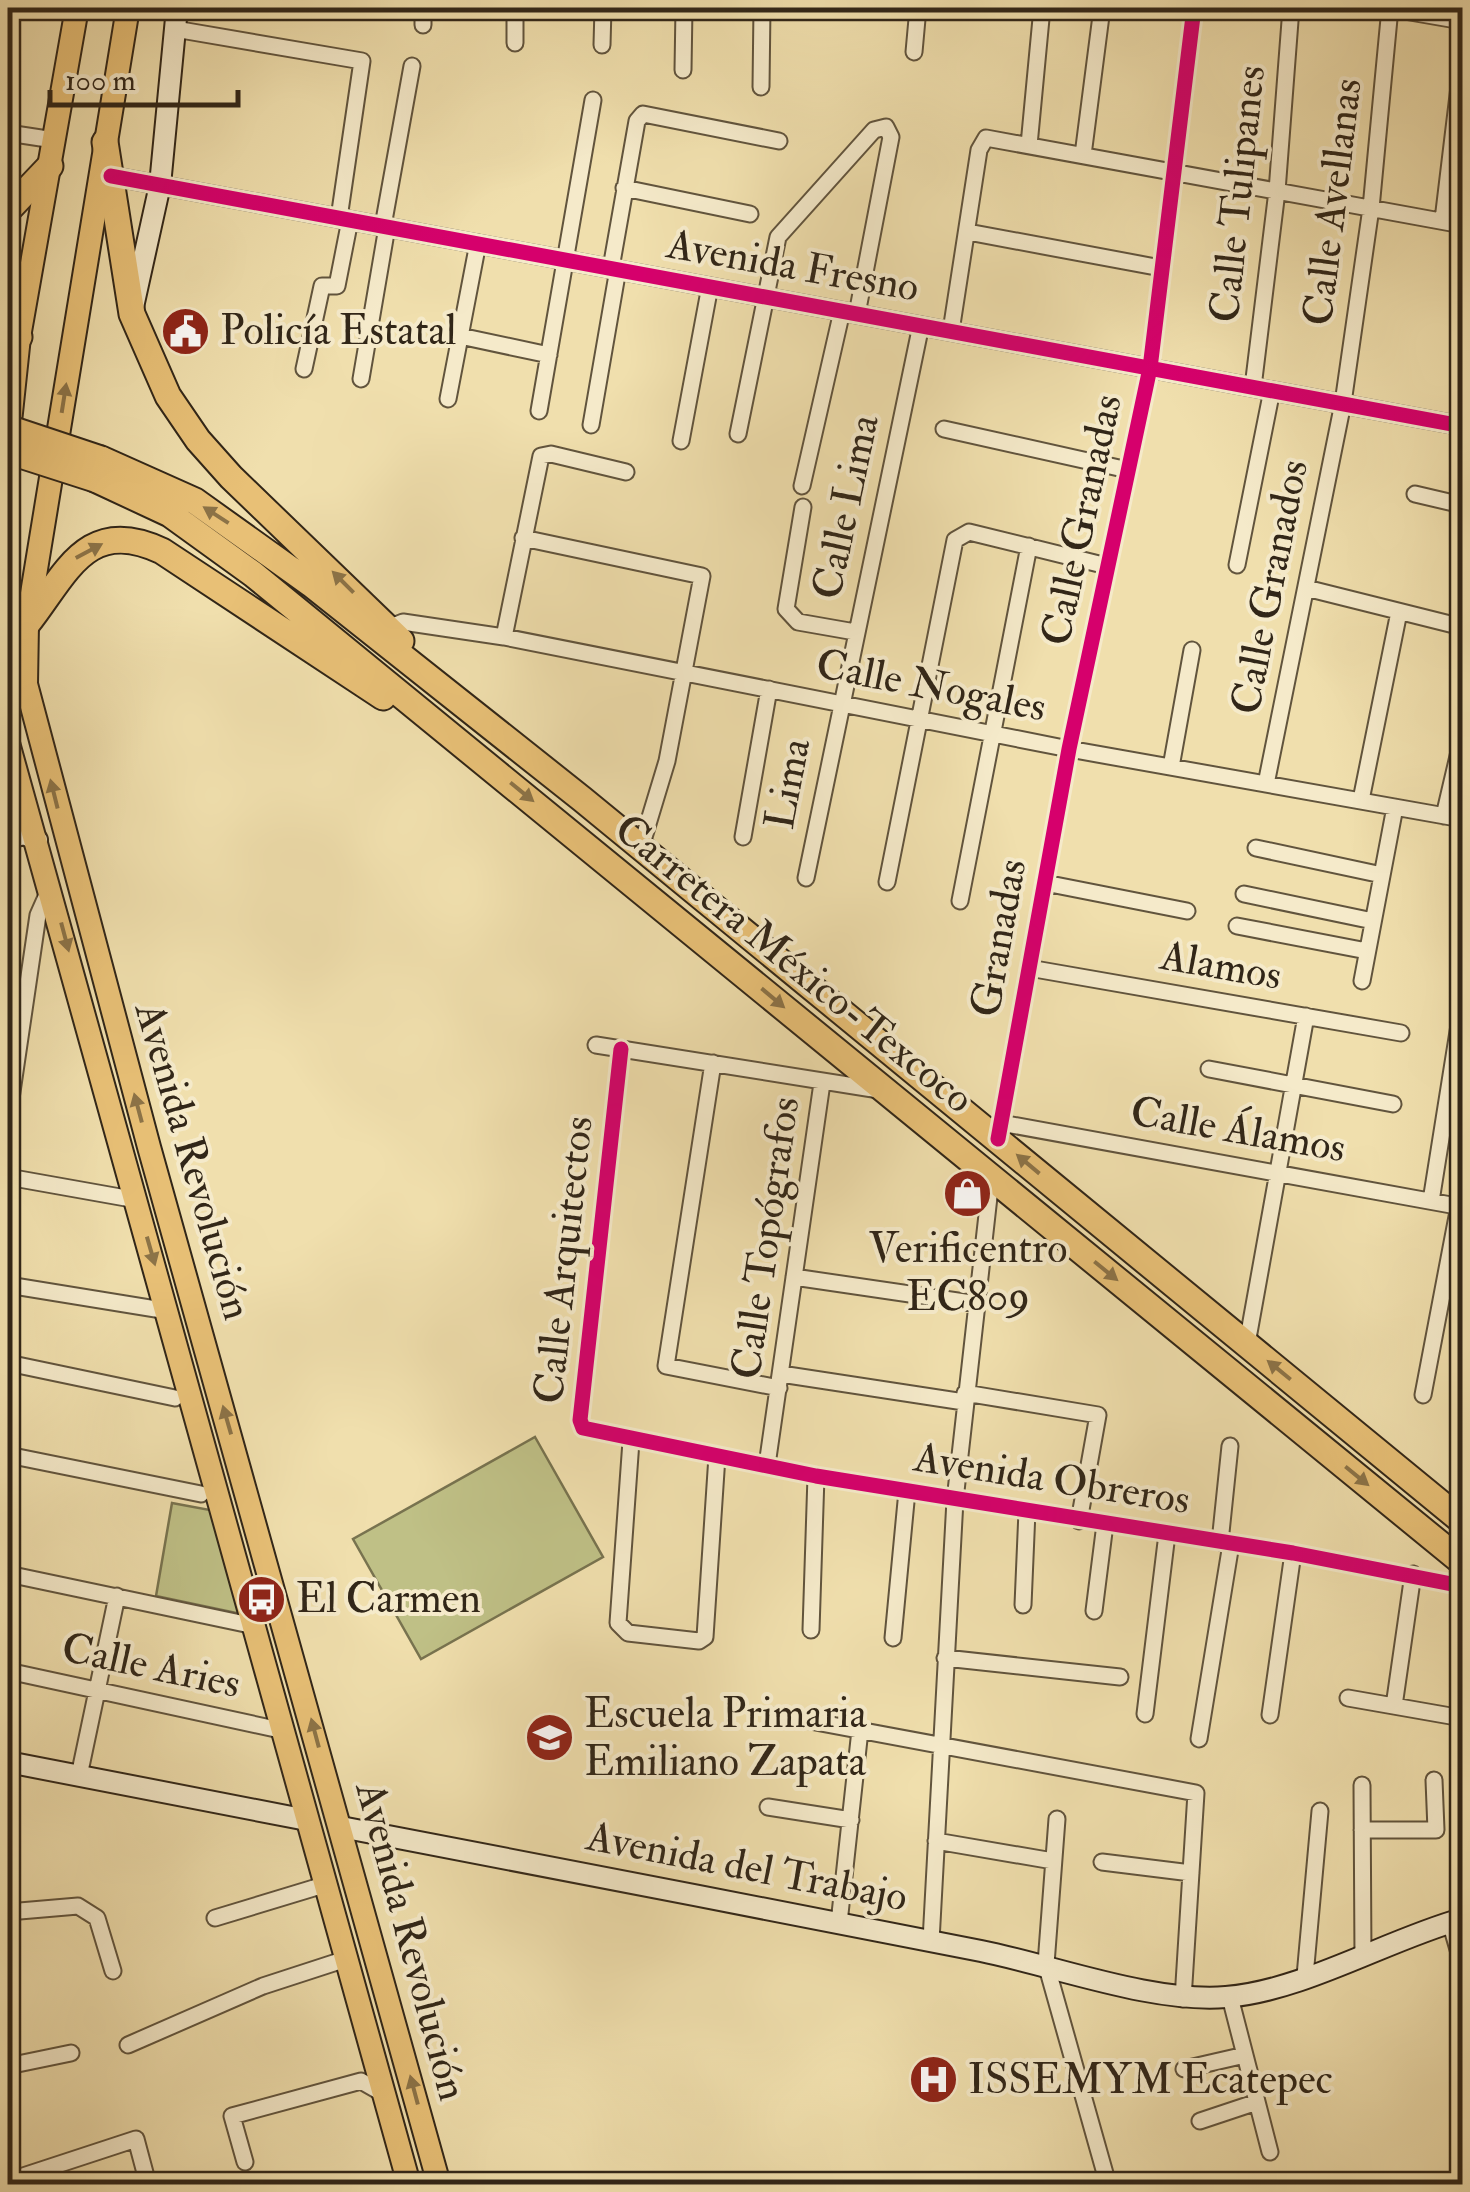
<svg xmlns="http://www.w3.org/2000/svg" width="1470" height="2192" font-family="'IM FELL Double Pica',serif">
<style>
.green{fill:#bfc086;stroke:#78734f;stroke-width:2.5}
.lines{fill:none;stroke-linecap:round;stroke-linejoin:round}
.minor-casing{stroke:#61543d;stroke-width:19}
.tertiary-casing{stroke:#61543d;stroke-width:21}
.secondary-casing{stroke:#312618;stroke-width:24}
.primary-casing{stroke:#312618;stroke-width:26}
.trunk-casing{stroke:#312618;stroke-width:29}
.minor{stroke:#f5eaca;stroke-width:15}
.tertiary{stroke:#f5eaca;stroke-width:18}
.secondary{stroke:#f5eaca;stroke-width:20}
.primary{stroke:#e8c076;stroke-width:22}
.trunk{stroke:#e8c076;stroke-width:25}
.trunk-bridge-casing{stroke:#312618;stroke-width:29;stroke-linecap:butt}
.trunk-bridge{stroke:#e8c076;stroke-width:25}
.cycleway-casing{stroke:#f5eaca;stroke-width:21}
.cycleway{stroke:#d6006c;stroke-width:15}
.oneway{fill:#8c7347}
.labels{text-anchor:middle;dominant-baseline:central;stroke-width:8;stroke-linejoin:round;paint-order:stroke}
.street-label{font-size:42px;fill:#312618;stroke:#f5eaca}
.poi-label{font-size:42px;fill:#312618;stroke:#f5eaca;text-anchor:start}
</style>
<rect width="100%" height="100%" fill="#f0dfad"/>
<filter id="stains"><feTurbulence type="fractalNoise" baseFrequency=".002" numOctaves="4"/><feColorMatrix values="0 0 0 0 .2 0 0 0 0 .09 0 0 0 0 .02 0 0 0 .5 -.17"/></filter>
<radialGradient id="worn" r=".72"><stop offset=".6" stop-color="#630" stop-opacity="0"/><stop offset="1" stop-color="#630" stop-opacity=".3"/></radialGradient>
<path class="green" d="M535,1437l68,120 -182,102 -68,-120z
M172,1503l38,7 31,104 -85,-18z"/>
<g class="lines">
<defs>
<path id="minor" d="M423,8v17
M1387,8l75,13
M175,29l187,32 -23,157
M515,43v-35
M602,45l1,-37
M914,52l4,-44
M683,70l1,-62
M761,87l1,-79
M8,133l46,7
M1029,145l13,-137
M1083,155l19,-147
M624,188l126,26
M1443,220l19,-158
M383,226l29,-160
M968,232l193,36
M611,268l26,-147 6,-7 136,27
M951,331l28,-181 7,-12 476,87
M460,336l89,19
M304,369l18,-83h15l13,-66
M361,379l26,-152
M1253,387l24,-196 14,-183
M448,399l30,-156
M539,411l54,-311
M591,425l27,-156
M944,429l184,41
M738,434l40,-197 96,-107 12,-3 5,10 -34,177
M681,441l29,-155
M802,486l40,-175
M1415,494l47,11
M803,507l-17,102 12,13 57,10
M523,538l179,38 -35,185 -26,86
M1237,565l35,-175
M1306,588l156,39
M388,628l15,-6 101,15 565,112 393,70
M504,637l37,-181 10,-2 75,18
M1171,767l21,-117
M1266,784l77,-381 28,-195 19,-200
M8,800l4,-28
M1361,800l38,-188
M1444,816l18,-77
M743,837l26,-148
M1256,848l126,27
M806,878l115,-553
M887,882l68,-342 14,-8 138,34
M1045,883l142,28
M1244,894l129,27
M960,901l69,-355
M1237,926l130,25
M1029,968l372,65
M1362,981l33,-174
M596,1045l283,45
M621,1049l-41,371 3,8 233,48 477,77 169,33
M713,1063l-47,303 113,22
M1209,1069l184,35
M8,1119l30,-204 12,-27
M1001,1123l461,84
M998,1139l71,-390 81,-381 44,-360
M8,1177l129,23
M1431,1201l29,-182
M794,1277l184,27
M8,1285l160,26
M1247,1344l59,-328
M8,1363l167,35
M781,1374l183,28
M965,1393l133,22 -19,106
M1423,1395l36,-189
M631,1441l-13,182 10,10 71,8 6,-4 12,-181
M8,1455l193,39
M767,1465l55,-382
M1220,1542l10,-96
M8,1574l242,51
M1023,1605l4,-94
M1094,1611l11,-87
M811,1630l5,-154
M893,1638l14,-147
M945,1658l175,19
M8,1671l272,59
M1348,1698l114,20
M1394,1706l19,-132
M1145,1714l22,-180
M778,1715l418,78 -13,206
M1270,1715l23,-162
M1199,1739l32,-195
M79,1776l38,-180
M1362,1785l1,173
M768,1807l83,13
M1057,1819l-11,145 62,220
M1362,1830h74l-2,-50
M936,1841l117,20
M1102,1862l89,11
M8,1912l70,-6 19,12 16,53
M215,1918l112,-34
M1450,1922l12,41
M839,1923l21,-193
M931,1941l24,-441 36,-321
M1305,1976l15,-165
M1230,1997l40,155
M128,2045l135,-59 86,-28
M8,2066l63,-13
M1184,2069l61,-14
M1200,2121l57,-19
M245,2162l-13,-46 129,-35 21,12
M8,2181l128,-42 12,45"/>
<path id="tertiary" d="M111,176l1351,250"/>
<path id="secondary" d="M133,307l27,-122 17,-177
M8,698l18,-14
M8,838l16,-4 13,6
M8,1762l299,58
M341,1827c213,41 427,82 640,124 74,15 171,52 245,46 77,-6 163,-58 236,-78"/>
<path id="primary" d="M128,8l-101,616 -1,60 123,463 290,1037
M8,441l11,-104 58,-329
M8,743l401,1441"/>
<path id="trunk" d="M105,142l27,172 36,82 30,44 33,37 170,164
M8,210l42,-44
M8,316l11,21
M101,459l94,42 116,83 271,215 880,722
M95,479l75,35 83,60 1209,988
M27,624c39,-49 59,-109 135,-73l221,146"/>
</defs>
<use href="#minor" class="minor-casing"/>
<use href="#tertiary" class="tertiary-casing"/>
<use href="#secondary" class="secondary-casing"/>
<use href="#primary" class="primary-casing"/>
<use href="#trunk" class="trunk-casing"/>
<use href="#minor" class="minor"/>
<use href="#tertiary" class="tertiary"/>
<use href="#secondary" class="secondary"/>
<use href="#primary" class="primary"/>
<use href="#trunk" class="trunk"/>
<defs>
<path id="trunk-bridge" d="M8,428l93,31
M8,451l87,28"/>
</defs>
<use href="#trunk-bridge" class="trunk-bridge-casing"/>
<use href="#trunk-bridge" class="trunk-bridge"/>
<defs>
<path id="cycleway" d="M111,176l1351,250
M621,1049l-41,371 3,8 233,48 477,77 169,33
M998,1139l71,-390 81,-381 44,-360"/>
</defs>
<use href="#cycleway" class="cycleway-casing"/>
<use href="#cycleway" class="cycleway"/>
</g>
<defs><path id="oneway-solid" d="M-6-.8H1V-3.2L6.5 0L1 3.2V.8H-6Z" transform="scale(2.5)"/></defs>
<g class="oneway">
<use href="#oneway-solid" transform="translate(64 398) rotate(-81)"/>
<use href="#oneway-solid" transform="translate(216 515) rotate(-147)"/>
<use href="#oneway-solid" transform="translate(89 551) rotate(-28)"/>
<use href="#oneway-solid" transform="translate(343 582) rotate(-135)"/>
<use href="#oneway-solid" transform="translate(522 792) rotate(39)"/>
<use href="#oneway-solid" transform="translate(54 794) rotate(-104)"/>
<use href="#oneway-solid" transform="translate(65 937) rotate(75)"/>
<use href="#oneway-solid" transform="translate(773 998) rotate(40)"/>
<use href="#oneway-solid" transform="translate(138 1108) rotate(-105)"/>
<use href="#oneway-solid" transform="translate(1028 1164) rotate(-140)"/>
<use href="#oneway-solid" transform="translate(151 1251) rotate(74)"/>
<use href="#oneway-solid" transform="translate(1106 1271) rotate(39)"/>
<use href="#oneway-solid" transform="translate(1279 1370) rotate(-141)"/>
<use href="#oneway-solid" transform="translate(227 1420) rotate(-106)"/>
<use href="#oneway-solid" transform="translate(1357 1476) rotate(39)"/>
<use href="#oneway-solid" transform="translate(315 1733) rotate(-105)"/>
<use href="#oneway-solid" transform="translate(414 2090) rotate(-105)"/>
</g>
<defs>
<symbol id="civic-disc" viewBox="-11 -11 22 22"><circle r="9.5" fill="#8f2418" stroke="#f5eaca"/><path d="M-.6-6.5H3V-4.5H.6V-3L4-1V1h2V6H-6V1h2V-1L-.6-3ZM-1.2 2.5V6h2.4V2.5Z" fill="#fff"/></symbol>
<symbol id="shop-disc" viewBox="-11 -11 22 22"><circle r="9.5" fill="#8f2418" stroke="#f5eaca"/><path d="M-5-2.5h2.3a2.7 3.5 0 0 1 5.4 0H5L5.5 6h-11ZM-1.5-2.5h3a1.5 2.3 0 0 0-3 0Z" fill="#fff"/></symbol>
<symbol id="bus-disc" viewBox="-11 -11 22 22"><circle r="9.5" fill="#8f2418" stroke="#f5eaca"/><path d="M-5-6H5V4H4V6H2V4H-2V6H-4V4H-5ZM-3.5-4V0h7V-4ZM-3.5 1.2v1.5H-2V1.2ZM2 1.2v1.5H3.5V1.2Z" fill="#fff"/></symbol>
<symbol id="school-disc" viewBox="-11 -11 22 22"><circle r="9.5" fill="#8f2418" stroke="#f5eaca"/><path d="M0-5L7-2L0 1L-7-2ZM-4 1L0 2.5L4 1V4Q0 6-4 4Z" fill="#fff"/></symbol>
<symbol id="hospital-disc" viewBox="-11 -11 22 22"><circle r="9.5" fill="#8f2418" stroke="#f5eaca"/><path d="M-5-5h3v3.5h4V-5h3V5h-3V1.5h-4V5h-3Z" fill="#fff"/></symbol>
</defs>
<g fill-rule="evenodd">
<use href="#civic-disc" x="158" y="304" width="55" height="55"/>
<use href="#shop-disc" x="940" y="1166" width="55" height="55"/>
<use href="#bus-disc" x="234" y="1572" width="55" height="55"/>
<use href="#school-disc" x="522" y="1710" width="55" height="55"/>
<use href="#hospital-disc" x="906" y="2052" width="55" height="55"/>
</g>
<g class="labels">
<g class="street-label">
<text transform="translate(1238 194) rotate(-84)">Calle Tulipanes</text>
<text transform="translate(1333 202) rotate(-83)">Calle Avellanas</text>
<text transform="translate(793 266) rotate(10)">Avenida Fresno</text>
<text transform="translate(846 507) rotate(-78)">Calle Lima</text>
<text transform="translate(1082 520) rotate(-78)">Calle Granadas</text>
<text transform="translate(1270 587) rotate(-79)">Calle Granados</text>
<text transform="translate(931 686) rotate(11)">Calle Nogales</text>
<text transform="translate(788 784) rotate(-79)">Lima</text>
<text transform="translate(999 938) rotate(-80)">Granadas</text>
<text transform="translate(794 964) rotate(39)">Carretera México-Texcoco</text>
<text transform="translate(1221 966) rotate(10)">Alamos</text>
<text transform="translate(1238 1130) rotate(10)">Calle Álamos</text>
<text transform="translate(193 1161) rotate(74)">Avenida Revolución</text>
<text transform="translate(766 1238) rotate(-82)">Calle Topógrafos</text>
<text transform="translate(564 1260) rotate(-84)">Calle Arquitectos</text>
<text transform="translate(1052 1479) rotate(9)">Avenida Obreros</text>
<text transform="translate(151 1666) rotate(12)">Calle Aries</text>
<text transform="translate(747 1867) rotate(11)">Avenida del Trabajo</text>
<text transform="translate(411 1941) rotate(75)">Avenida Revolución</text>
</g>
<g class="poi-label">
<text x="220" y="331">Policía Estatal</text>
<text x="968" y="1249" text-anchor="middle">Verificentro<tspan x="968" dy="48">EC809</tspan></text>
<text x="296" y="1599">El Carmen</text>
<text x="584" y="1714">Escuela Primaria<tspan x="584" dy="48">Emiliano Zapata</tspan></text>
<text x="968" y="2080">ISSEMYM Ecatepec</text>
</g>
</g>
<rect width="1470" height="2192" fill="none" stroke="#f0dfad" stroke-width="40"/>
<rect x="10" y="10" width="1450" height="2172" fill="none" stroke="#312618" stroke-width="5"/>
<rect x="20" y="20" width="1430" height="2152" fill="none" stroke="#312618" stroke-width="2.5"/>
<path d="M50 90v15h188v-15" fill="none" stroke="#312618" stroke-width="5"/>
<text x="65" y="90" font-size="30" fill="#312618" stroke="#f5eaca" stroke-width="8" paint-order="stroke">100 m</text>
<rect width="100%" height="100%" filter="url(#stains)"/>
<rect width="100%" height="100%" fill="url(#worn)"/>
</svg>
